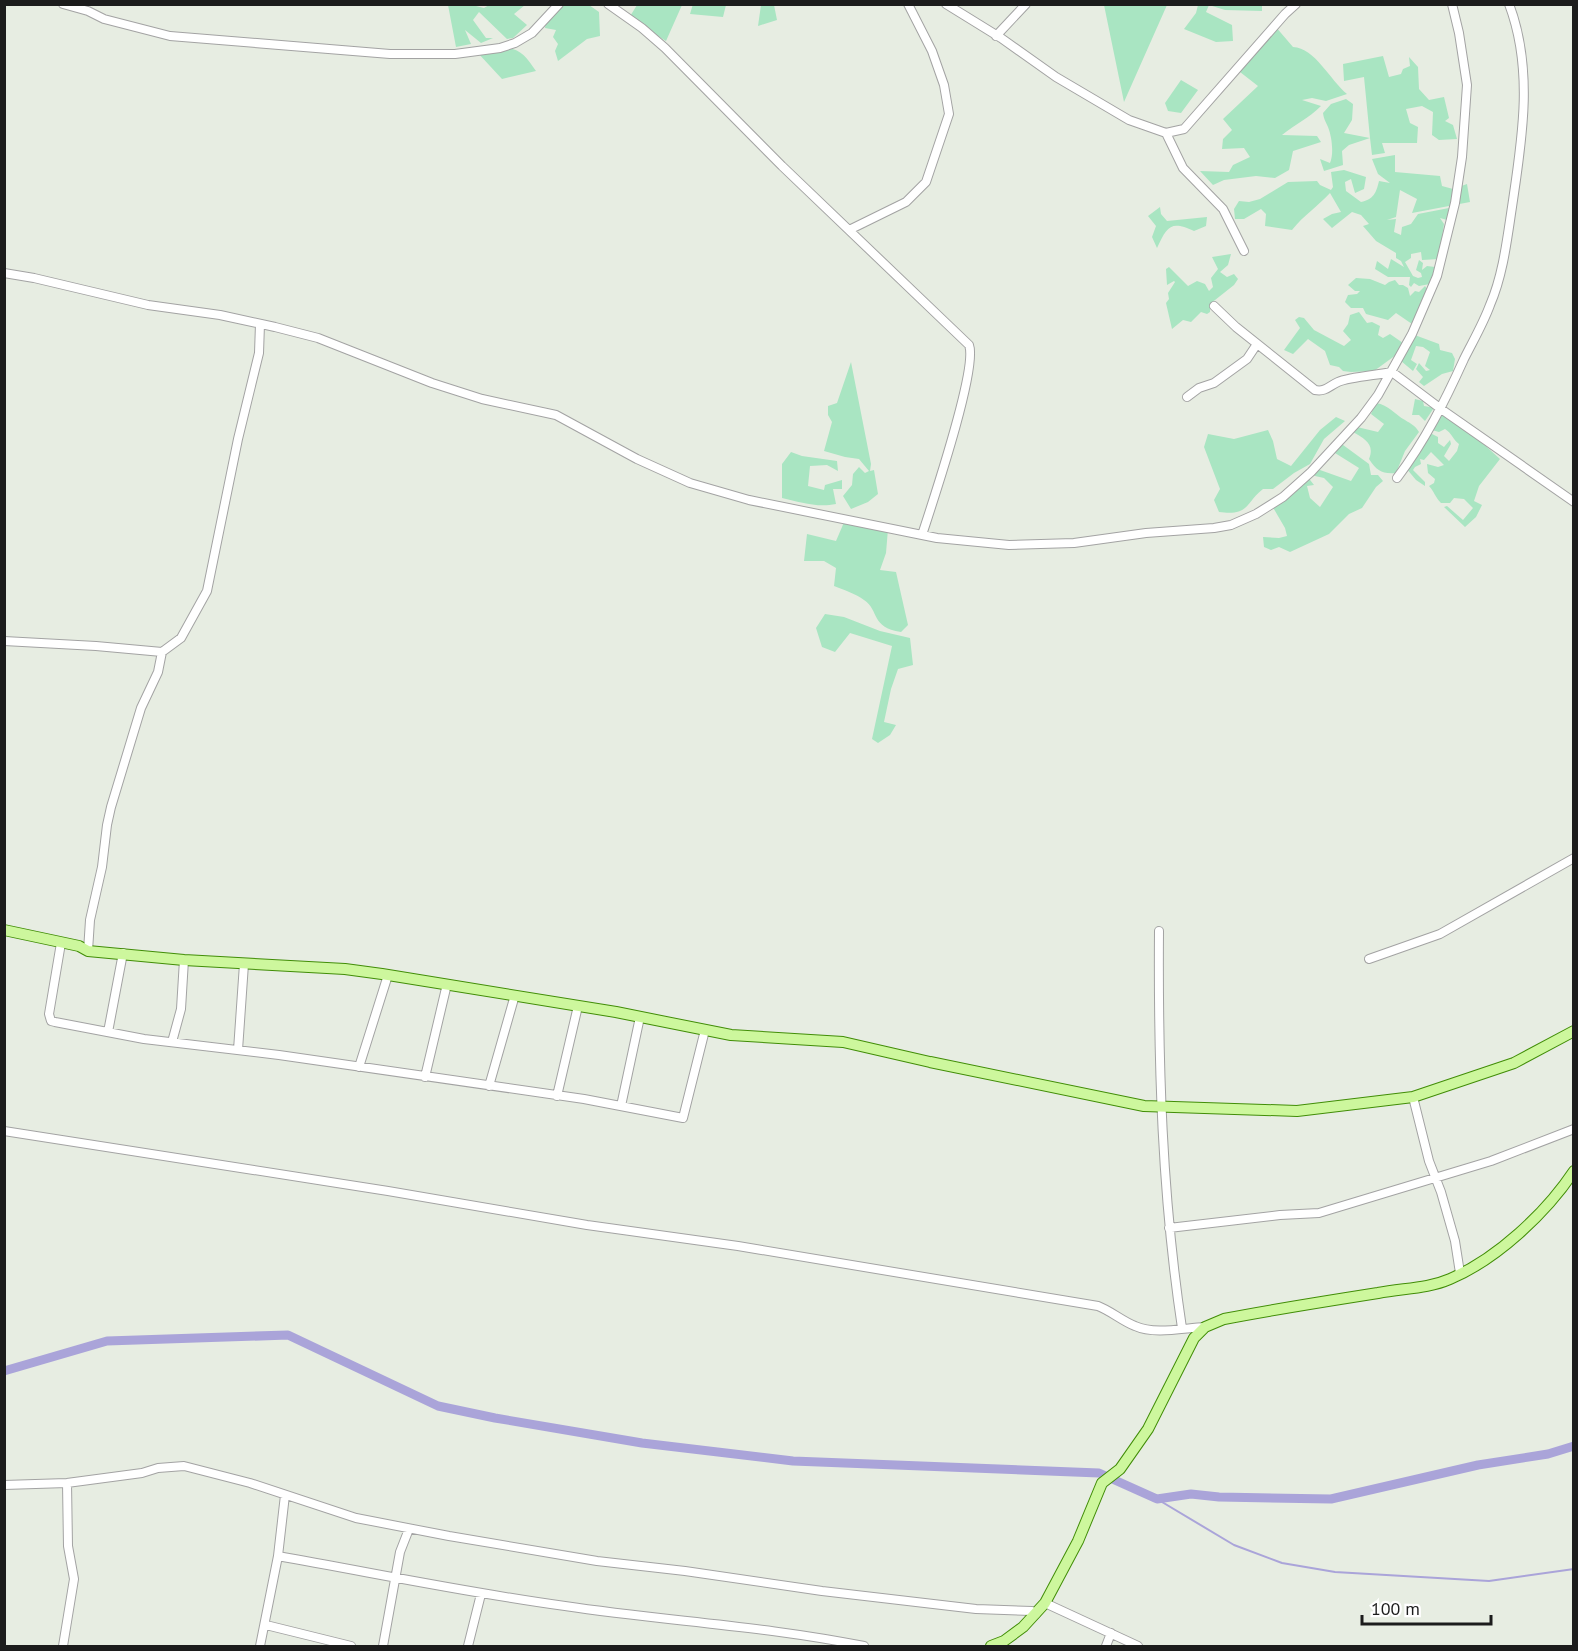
<svg xmlns="http://www.w3.org/2000/svg" width="1578" height="1651" font-family="'PT Sans',sans-serif">
<style>
.grass{fill:#a9e5c2}
.lines{fill:none;stroke-linecap:round;stroke-linejoin:round}
.stream{stroke:#aaa4d9;stroke-width:2}
.canal{stroke:#aaa4d9;stroke-width:9}
.minor-casing{stroke:#a3a3a3;stroke-width:10}
.major-casing{stroke:#418d07;stroke-width:12}
.minor{stroke:#fff;stroke-width:8}
.major{stroke:#cdf79d;stroke-width:10}
</style>
<rect width="100%" height="100%" fill="#e7ede2"/>
<path class="grass" d="M693,4h33v1l-3,12 -33,-3z
M448,5h24l12,3 5,-3h36l-11,9 13,11 -14,13 -6,1 -28,-27 -6,8 13,18h7l-12,5 -16,-13 6,14 -15,3z
M558,5h31l10,7 1,24 -13,3 -29,22 -3,-10 3,-7 -5,-7 3,-7 -11,-2 1,-8z
M637,5h45l-16,36 -37,-23z
M761,5h13l3,15 -19,6z
M1104,5h63l-43,97z
M1198,5h64v6l-37,-1 -16,-5 -3,7 26,13 1,16 -17,1 -32,-13 12,-16z
M1275,26l18,21c22,1 37,33 54,47l-21,7 -14,-3 -10,2 19,6c-13,13 -26,18 -39,29l35,1 4,6 -28,9 -4,19 -14,8 -19,-2 -32,4 -11,5 -13,-14 29,1 4,-7 17,-8 -6,-9 -22,1 1,-10 9,-9 -9,-11 35,-33 -18,-14z
M502,47c18,1 24,9 34,24l-34,8 -25,-27z
M1383,56l6,21 12,-3 2,-5 7,-3 -1,-9 9,10 1,22 10,11 15,-3 5,21 -4,3 8,4 4,14 -18,1 -7,-5 1,-23 -11,-6 -16,3 4,14 8,4 -1,16h-35l3,10 -13,2 -2,-17 -21,7 -7,6 1,14 -19,6 -4,-12 10,4c4,-9 2,-26 -2,-36 -2,-5 -4,-7 -5,-14l8,-9 15,-5 7,5 -1,16 -8,13 26,5 -6,-61 -20,4 -1,-17z
M1181,80l17,10 -17,23 -13,-2 -3,-8z
M1395,155v17l45,4 2,10 11,3 14,-5 3,18 -58,11 5,-14 -17,-9 -4,27 -9,3 9,-1 -2,13 7,3 1,-8 9,-3 7,-10 31,-6 -2,12 -7,-2 4,6 -5,35 -17,1 -1,-8 -10,2v4l-6,4 8,14 5,2 4,-1 -1,-4 -5,-3 3,-10 4,3 -1,7 5,-4 8,1 6,7 -10,4 -1,6 -11,2 -5,-3 -3,4 -2,-2 1,-8h-22l-13,-8 2,-8 11,8 3,-10 13,8 -3,-6 -5,-3v-5l-20,-12 -13,-15 6,-2 -8,-9 -9,-3 -20,16 -9,-9 9,-5 9,-2 -11,-19c-13,14 -26,22 -38,37l-27,-4 1,-12 -5,-5 -17,10h-9l-1,-10 5,-8 10,1 11,-3 28,-17 29,-1 3,4 11,5 2,-3 -2,-15 13,-2 22,7 -2,12 -9,4 -4,-14 -6,3 1,9 15,11c13,-3 15,-9 18,-21l11,2 -12,-9 -6,-15z
M1160,207l1,7 6,7 40,-4 -1,9 -12,5c-23,-11 -27,-5 -37,17l-5,-11 4,-11 -8,-10z
M1231,254l-3,11 -8,7 7,5 7,-3 4,5 -4,6 -24,19v8l-3,2 -6,-2 -10,10 -8,-2 -11,9 -6,-26 3,-4 -1,-6 7,-11 -1,-1 -7,4 -1,-16 3,-2 19,19 9,-5 8,3 4,7 4,-4 -2,-9 7,-9 -6,-12z
M1356,278l14,1 15,6 4,-3 6,-2 4,5h4l5,3 2,8 5,-5 4,1 6,-6 2,3 -15,35 -16,-11 -8,7 -22,-6 -3,-6h-12l-6,-6 3,-7 9,-1 3,-3h-5l-7,-6z
M1359,312l8,11 5,-1 8,4 -2,9 5,3 7,-4 13,9 -3,9 -26,19 -23,1 -8,-1 -4,-4 -9,-2 -5,-14 -17,-12 -15,15 -9,-4 16,-22 -5,-8 4,-3 5,1 10,12 30,16 7,-6 -8,-9 5,-7 2,-9z
M1412,334l27,10 1,6 12,3 3,6 -2,12 -11,3 -18,12 -5,-4 4,-5 -7,-8 3,-6 7,8 4,-1 -5,-4 5,-14 -7,-5 -7,-1 -5,14 6,4 -4,7 -12,-10z
M851,362l20,102 -1,7 4,-1 4,24 -10,8 -17,7 -8,-13 9,-11 1,-11 6,-7 6,6 4,-2 -10,-12 -14,-2 -21,-6 8,-29 -4,-7v-9l9,-3z
M1415,399l8,2 1,5 6,1 8,-5 -13,19 -6,-6h-7z
M1376,403c13,2 18,11 29,17 6,4 10,5 14,12l-14,19 -9,22c-14,1 -19,-2 -27,-14 6,-15 -4,-20 -16,-27l4,-5 21,5 6,-8 -13,-10z
M1445,409l55,50 -21,27 -5,15 8,4 -6,12 -11,10 -21,-20 3,-1 16,14 10,-12 -9,-9 -10,-1 -4,5h-9c-6,-6 -7,-12 -12,-17l5,-3 1,-4 -7,-6 -1,-9 11,3 6,-2 -13,-13 -7,8 -4,-1 1,5 -6,3 -2,3 12,12v4l-9,-6 -10,-12 17,-21 7,-14 8,4v6l6,4 6,-7 1,4 -7,12 5,5 8,-10 2,-7c-6,-4 -7,-11 -14,-15l-6,3 -11,-3z
M1336,417l9,4 -21,18 -14,25 -16,9 -21,16h-10c-18,14 -13,27 -44,23l-5,-12 6,-11 -16,-42 4,-13 26,5 34,-9 5,11 4,18 14,7 29,-36z
M1339,442l30,22 2,11h7l5,6 -7,6 -14,21 -13,6 -20,20 -39,18 -11,-5 -8,3 -7,-3 -1,-10 16,1 8,-2 -2,-8 -14,-24 36,-28 7,9 -7,1 3,12 10,9 13,-20 -9,-9 -9,-2 -4,-4 9,-2 31,11 8,-13 -24,-15z
M791,452l11,4 35,5 1,10 -11,-6 -17,1 -2,20 16,4 1,-5 17,-5v9h-9l3,15c-19,4 -36,-2 -54,-6v-34z
M845,520l43,9 -2,24 -6,17 16,2 12,53 -7,7c-31,-5 -21,-21 -37,-32 -8,-6 -20,-10 -30,-14l2,-18 -12,-7h-20l3,-27 29,7z
M825,614l19,3 36,14 30,7 3,27 -15,4 -7,20 -7,33 12,3 -6,10 -12,8 -6,-4 20,-93 -42,-13 -15,19 -13,-5 -6,-19z"/>
<g class="lines">
<path class="stream" d="M1157,1499l77,46 48,18 53,9 154,9 85,-12"/>
<path class="canal" d="M4,1371l103,-30 181,-6 150,71 57,12 147,25 151,18 306,12 58,26 34,-5 28,3 112,2 147,-34 70,-11 26,-8"/>
<defs>
<path id="minor" d="M63,4l25,7 16,8 66,17 220,18h65l45,-6 15,-5 17,-10 27,-29
M608,4l34,24 23,20 117,118 187,179c9,23 -37,159 -47,190
M946,4l55,34 55,39 73,43 37,13 18,-4 101,-115 11,-10
M996,36l30,-32
M1166,133l17,35 40,41 21,42
M849,230l57,-28 20,-20 23,-68 -5,-29 -12,-34 -24,-47
M4,273l30,5 114,27 72,10 55,12 43,11 114,45 50,16 74,16 81,44 53,24 59,17 188,38 72,7 65,-2 72,-10 68,-5 17,-3 25,-11 27,-17 28,-25 50,-54 17,-23 34,-61 25,-58 18,-73 7,-46 5,-72 -8,-52 -7,-29
M1214,306l22,21 79,63c11,2 14,-4 23,-8 11,-5 40,-7 54,-10l49,37 133,93
M1187,397l12,-9 15,-5 33,-24 10,-15
M1397,478c28,-37 48,-77 67,-119 9,-18 19,-35 26,-54 13,-30 17,-65 22,-98 10,-67 22,-137 -3,-203
M4,641l92,5 66,6
M1159,931c-1,133 3,265 23,397
M61,943l-12,71 2,7 4,1 89,17 135,16 305,44 99,19 22,-88
M88,951l2,-31 12,-53 5,-42 4,-18 30,-99 17,-36 4,-20 19,-14 26,-47 31,-152 21,-86 1,-29
M1369,959l71,-25 134,-76
M108,1032l15,-79
M172,1042l9,-33 3,-49
M238,1050l6,-86
M359,1067l29,-92
M425,1077l22,-93
M489,1086l26,-91
M557,1096l21,-90
M1413,1097l16,64 12,31 14,49 5,32
M621,1106l19,-89
M4,1131l384,60 199,34 151,21 360,60c13,5 24,15 37,20 20,9 48,2 70,1
M1169,1228l111,-13 39,-2 172,-52 83,-32
M4,1485l63,-2 75,-10 16,-5 26,-2 66,17 106,35 93,18 148,25 88,10 137,20 154,18 56,2 4,3
M278,1556c96,17 191,37 287,50 100,15 200,20 299,40
M1045,1603l93,43
M266,1625l85,21
M63,1646l11,-67 -6,-33 -1,-63
M260,1646l18,-90 7,-61
M383,1646l17,-94 9,-23
M468,1646l13,-52
M1106,1646l5,-13"/>
<path id="major" d="M4,930l75,16 9,5 96,9 161,9 37,5 234,38 115,23 112,7 87,20 214,44 153,5 116,-14 101,-34 60,-32
M991,1646l13,-5 19,-14 22,-24 33,-62 24,-58 18,-14 28,-40 46,-91 11,-11 19,-8c52,-10 103,-18 154,-26 25,-5 49,-4 72,-14 47,-20 96,-66 124,-108"/>
</defs>
<use href="#minor" class="minor-casing"/>
<use href="#major" class="major-casing"/>
<use href="#minor" class="minor"/>
<use href="#major" class="major"/>
</g>
<rect width="1578" height="1651" fill="none" stroke="#1c1c1c" stroke-width="12"/>
<path d="M1362 1615v9h129v-9" fill="none" stroke="#1c1c1c" stroke-width="3"/>
<text x="1371" y="1615" font-size="18" fill="#1c1c1c" stroke="#ffffff" stroke-width="4.5" paint-order="stroke">100 m</text>
</svg>
